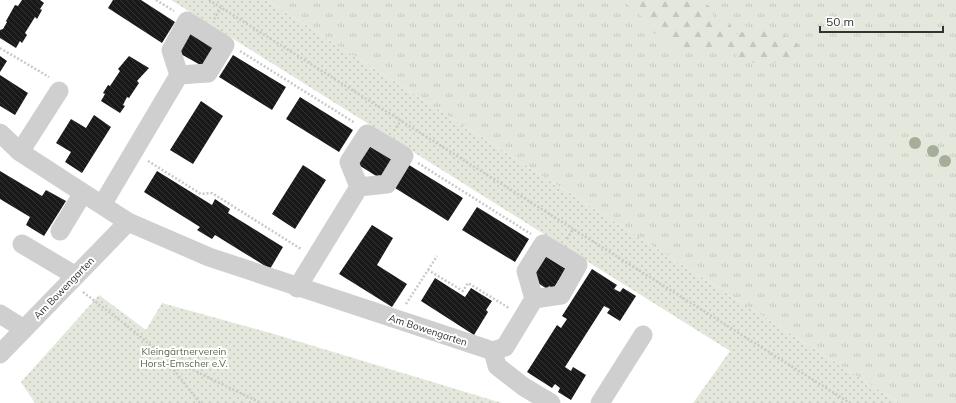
<svg xmlns="http://www.w3.org/2000/svg" width="956" height="403" font-family="Mulish,sans-serif">
<style>
.grass{fill:url(#grass-tufts)}
.forest{fill:url(#forest-firs)}
.park{fill:url(#park-dots)}
.building{fill:url(#building-back-hatch)}
.lines{fill:none;stroke-linecap:round;stroke-linejoin:round}
.path{stroke:#c9c9c9;stroke-width:2.5;stroke-dasharray:2 2;stroke-linecap:butt}
.minor{stroke:#cfcfcf;stroke-width:19}
.tree{fill:#a5ae98}
.labels{text-anchor:middle;dominant-baseline:central;stroke-width:4;stroke-linejoin:round;paint-order:stroke}
.street-label{font-size:10px;fill:#323232;stroke:#fff}
.park-label{font-size:10px;fill:#5b6b43;stroke:#fff}
</style>
<defs>
<pattern id="grass-tufts" width="24" height="20" patternUnits="userSpaceOnUse"><rect width="24" height="20" fill="#e4e8dc"/><path d="M3 7l-1-3M5 7V3M7 7l1-3M15 17l-1-3M17 17v-4M19 17l1-3" fill="none" stroke="#c4c7bd"/></pattern>
<pattern id="forest-firs" width="22" height="20" patternUnits="userSpaceOnUse"><rect width="22" height="20" fill="#e4e8dc"/><path d="M5 1l3.5 6h-7zM16 11l3.5 6h-7z" fill="#c4c7bd"/></pattern>
<pattern id="park-dots" width="8" height="8" patternUnits="userSpaceOnUse"><rect width="8" height="8" fill="#e4e8dc"/><path d="M2 2h.1M6 6h.1" fill="none" stroke="#c4c7bd" stroke-width="1.8" stroke-linecap="round"/></pattern>
<pattern id="building-back-hatch" width="6" height="6" patternUnits="userSpaceOnUse"><rect width="6" height="6" fill="#191919"/><path d="M-1 5l2 2M0 0l6 6M5-1l2 2" fill="none" stroke="#323232"/></pattern>
</defs>
<rect width="100%" height="100%" fill="#fff"/>
<path class="grass" d="M266,0h690v403h-57z"/>
<path class="forest" d="M622,0h80l8,7 5,13 13,-3 5,15 6,3 8,-9 27,4 24,14 1,12c-16,9 -43,8 -61,5l-2,-4 1,-6 -9,-4h-15l-38,3 -7,-9 -16,-9 -5,-11z"/>
<path class="park" d="M171,0h95l633,403h-206l37,-52z
M99,295l47,35 16,-27 112,31 228,69h-467l-14,-21z"/>
<path class="building" d="M22,0h18l4,3 -4,6 2,1 -5,9 -2,-2 -10,16 2,2 -5,8 -2,-2 -4,7 -16,-10v-8l3,-1 4,-7 -1,-1 9,-16 3,1z
M113,0h28l34,22 -13,21 -54,-35z
M190,33l25,15 -11,19 -25,-14z
M233,55l53,32 -14,23 -53,-33z
M0,56l7,5 -7,11z
M129,56l20,12 -12,13 2,2 -10,15 -2,-1 -4,8 2,1 -5,7 -19,-12 4,-7 -2,-1 5,-8 2,1 10,-15 -2,-2z
M0,75l28,18 -13,22 -15,-9z
M300,97l53,33 -14,22 -53,-33z
M201,101l22,15 -30,48 -23,-14z
M94,115l17,12 -29,46 -17,-11 6,-10 -15,-9 15,-24 15,9z
M368,145l25,14 -12,20 -24,-15z
M303,165l23,15 -31,49 -23,-15z
M409,165l54,33 -15,23 -53,-33z
M0,171l42,25 4,-6 20,11 -22,35 -18,-11 4,-8 -30,-18z
M157,171l55,34 3,-6 15,10 -2,4 55,34 -13,22 -55,-34 -3,4 -15,-9 3,-3 -56,-35z
M477,207l52,32 -14,23 -53,-32z
M372,225l21,13 -16,27 30,19 -15,23 -53,-33z
M544,255l22,14 -13,20 -4,-3 -2,3 -12,-8 -4,-5z
M592,269l25,16 -3,4 6,3 3,-4 13,8 -16,25 -13,-8 3,-4 -6,-3 -39,61 6,4 2,-4 13,8 -15,25 -13,-8 2,-4 -5,-4 -3,4 -25,-16 30,-47 4,3 6,-9 -5,-3z
M435,278l30,19 6,-9 21,13 -6,9 2,2 -14,23 -53,-34z"/>
<g class="lines">
<path class="path" d="M156,0l18,11
M209,0l641,403
M214,19l7,-11
M0,48l49,29
M240,51l115,72
M394,131l7,-11
M148,161l53,33 11,-1 89,56
M418,163l113,71
M567,239l6,-10
M428,270l9,-14
M83,292l52,40 27,23 38,48
M406,304l22,-34 35,21 5,-8 41,25
M164,356l97,47"/>
<path class="minor" d="M0,133l20,19 108,70 81,35 284,94 12,-4 29,-48 27,-4 17,-30 -35,-21 -17,27 8,28
M20,152l39,-61
M102,205l77,-130 29,-2 17,-28 -38,-24 -16,29 8,25
M60,231l23,-38
M22,244l54,32
M297,288l62,-101 28,-3 17,-28 -37,-22 -18,28 10,25
M0,314l24,15
M493,351l4,15 27,21 27,16
M0,354l128,-132
M600,403l43,-68"/>
</g>
<g class="tree">
<circle cx="915" cy="143" r="6"/>
<circle cx="933" cy="151" r="6"/>
<circle cx="945" cy="161" r="6"/>
</g>
<g class="labels">
<g class="street-label">
<text transform="translate(64 288) rotate(-46)">Am Bowengarten</text>
<text transform="translate(428 330) rotate(18)">Am Bowengarten</text>
</g>
<g class="park-label">
<text x="184" y="351">Kleingärtnerverein<tspan x="184" dy="12">Horst-Emscher e.V.</tspan></text>
</g>
</g>
<path d="M820 26v6h123v-6" fill="none" stroke="#323232" stroke-width="2"/>
<text x="826" y="26" font-size="12" fill="#323232" stroke="#ffffff" stroke-width="3" paint-order="stroke">50 m</text>
</svg>
